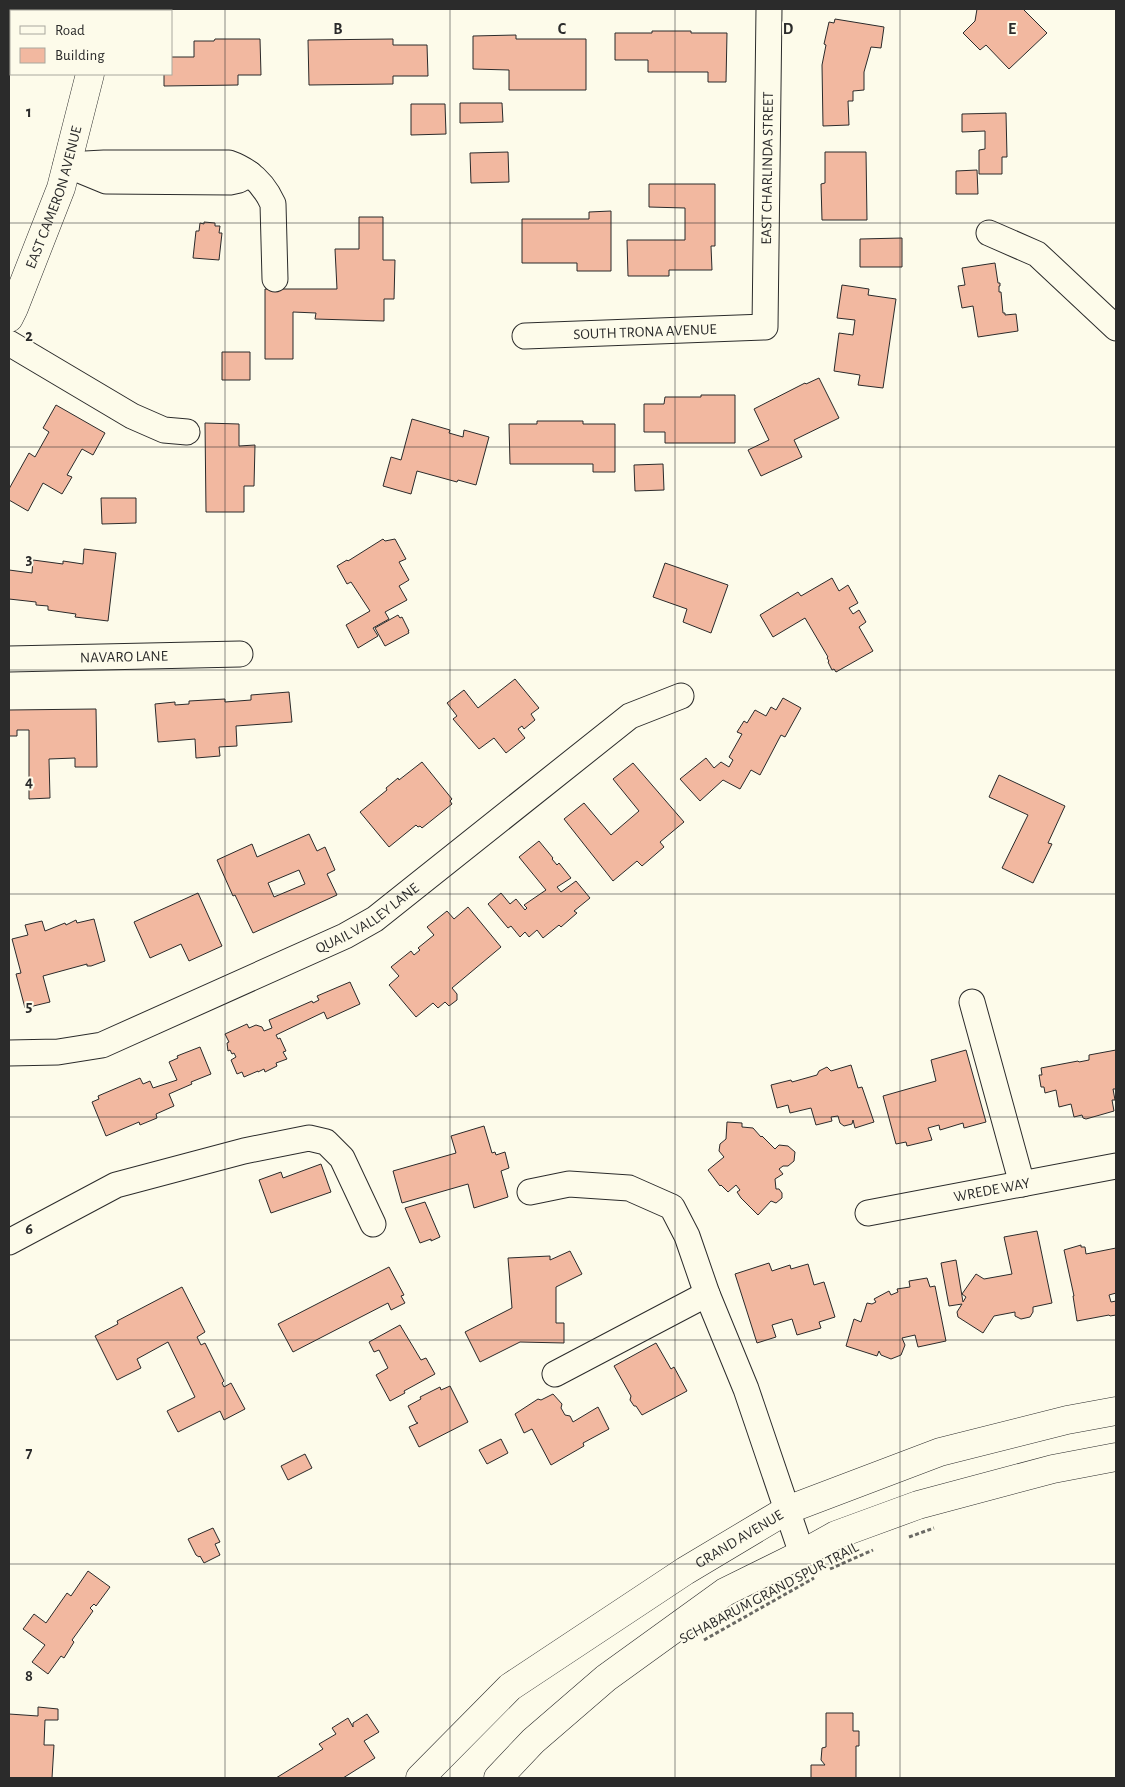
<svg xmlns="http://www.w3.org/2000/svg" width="1125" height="1787" font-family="'Alegreya Sans',sans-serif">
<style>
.building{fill:#f2b8a0;stroke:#2b2b2b;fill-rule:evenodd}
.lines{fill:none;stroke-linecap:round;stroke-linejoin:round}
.minor-casing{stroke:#2b2b2b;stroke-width:27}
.major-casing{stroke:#2b2b2b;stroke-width:29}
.path{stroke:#6a6964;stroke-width:3;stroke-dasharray:4 2.5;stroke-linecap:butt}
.minor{stroke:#fdfbea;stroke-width:25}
.major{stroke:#fdfbea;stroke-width:28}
.grid{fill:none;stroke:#2b2b2b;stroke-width:1;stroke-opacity:0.55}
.labels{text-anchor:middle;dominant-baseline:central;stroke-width:4;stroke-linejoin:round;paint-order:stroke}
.street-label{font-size:15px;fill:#2b2b2b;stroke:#fdfbea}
.grid-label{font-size:16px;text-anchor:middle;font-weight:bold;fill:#2b2b2b;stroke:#fdfbea;stroke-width:4;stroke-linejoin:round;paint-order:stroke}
</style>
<rect width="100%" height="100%" fill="#fdfbea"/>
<path class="building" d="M977,9h46l24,24 -38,36 -23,-24 -6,5 -17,-17 12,-12z
M835,19l49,8 -3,21 -10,-1 -7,25v18l-11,1v10h-5l1,24 -26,1 -1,-61 4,-20 -2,-1 5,-22 5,1z
M652,31h39v2h36l-1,49h-18v-10h-60v-12h-33v-27h37z
M516,35v4h70v51h-77v-20l-36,-1v-33z
M215,39h45l1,36h-23v10l-74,1v-12h7v-17h23v-16h20z
M393,39v6h34l1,31h-35v8l-84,1 -1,-45z
M460,103h42l1,19 -43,1z
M411,104h34l1,30 -35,1z
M1006,113l1,44h-5v17h-23v-24l6,-1v-18l-23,1v-18z
M508,152l1,30 -38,1 -1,-30z
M825,152h41l1,68h-45l-1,-36 4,-1z
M977,170l1,24h-22v-23z
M649,184h66v62h-4l1,24h-43v6h-41l-1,-36h58v-32l-36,-1z
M611,211v60h-34v-8h-55v-44h67v-7z
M359,217h24v43h12l-1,39h-10v22l-69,-2 1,-6 -23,-1v47h-28v-70h72l-2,-40h24z
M204,222l11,1v3h5l-1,7h3l-3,27 -26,-2 3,-27h3l1,-8 4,1z
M902,238v29h-42v-28z
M995,263l3,20h2v3h-1v6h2l2,21h2v2l11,-1 2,17 -40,6 -5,-31 -11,2 -4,-22 7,-1 -3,-17z
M842,285l27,4 -1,6 28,4 -13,89 -25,-3 2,-10 -26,-4 5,-38 14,2 2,-15 -18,-2z
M222,352h28v28h-28z
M819,378l20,40 -45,22 8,17 -41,19 -13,-26 21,-10 -15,-31 51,-26 1,1z
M701,395h34v48h-70v-11h-21v-28h20l1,-7h36z
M56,405l49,28 -12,22 -11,-6 -15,26 5,2 -10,17 -19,-11 -15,28 -19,-11v-11l20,-36 6,4 14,-25 -6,-4z
M412,419l38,11 -1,3 14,4 1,-7 25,7 -13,48 -18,-5 -1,2 -40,-11 -6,23 -28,-8 8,-29 10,3z
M537,421h46v3h32v48h-22v-8h-83l-1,-40h28z
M205,423l34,1v22l16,-1 -1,41h-10v26h-38z
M663,464l1,26 -29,1 -1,-26z
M101,498h35v25l-34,1z
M383,539l2,2 10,-2 11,20 -7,3 10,18 -10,6 8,14 -22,12 4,7 -16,9 5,8 -20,12 -12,-23 24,-14 -19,-29 -4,2 -10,-18 10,-6 1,1z
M84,549l32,4 -8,68 -33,-4 1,-3 -28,-4v-4l-12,-1v-3l-27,-3v-29l23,3 1,-13 30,4v-3l20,3z
M665,563l63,22 -17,48 -28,-11 4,-13 -34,-12z
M832,578l7,13 9,-6 10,18 -9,5 4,6 6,-4 7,12 -7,5 14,24 -37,21 -2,-3 -2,1 -4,-8 1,-1 -2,-3 1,-1 -23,-39 -32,19 -13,-22 38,-23 3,4z
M398,615l2,3 2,-1 7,14h-1l1,2 -24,13 -10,-18z
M515,679l24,29 -8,6 4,6 -11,9 -2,-3 -4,3 7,9 -19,15 -12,-15 -15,11 -26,-30 4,-3 -10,-13 17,-13 14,18z
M289,692l3,30 -56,4 1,20 -18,1 1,9 -24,2 -1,-19 -37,3 -3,-38 20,-2v3l14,-1v-3l36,-2v3l26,-2v-5z
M783,698l18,10 -16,29 -4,-2 -21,40 -9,-5 -11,19 -17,-9 -23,21 -20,-22 26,-21 8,10 7,-6 8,5 4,-7 -4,-3 13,-23 -5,-2 7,-11 3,2 8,-13 11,6 5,-9 5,3z
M96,709l1,58h-22v-9l-26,1 1,39 -21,1v-69h-12v6h-8v-26z
M422,762l30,37 -2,2 2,3 -30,24 -2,-2 -2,1 -2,-2 -27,22 -29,-35 27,-22 -1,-2 12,-10 1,2z
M633,763l51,59 -24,20 4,5 -22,19 -5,-5 -24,20 -49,-62 20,-16 27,32 28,-24 -26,-32z
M999,775l66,31 -17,37 4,1 -19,39 -31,-15 26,-53 -39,-18z
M309,834l8,17 8,-4 10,23 -8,4 10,21 -84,38 -18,-38 -2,1 -16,-36 35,-16 5,13zM299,870l6,14 -31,13 -6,-14z
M539,841l14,17 -1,1 5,6 2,-2 12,15 -14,9 4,5 15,-11 14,17 -16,13 3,2 -16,14 -2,-2 -16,13 -6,-8 -8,7 -4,-5 -5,5 -9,-11 -3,2 -20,-24 13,-11 9,11 6,-5 9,11 2,-2 -3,-3 22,-15 -27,-33z
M198,893l24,53 -33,15 -8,-17 -31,14 -16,-36z
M468,907l33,40 -49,41 5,6v6l-8,6 -4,-4 -7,6 -5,-5 -17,14 -27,-32 10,-9 -8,-9 20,-16 3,4 6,-5 -2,-2 16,-13 -7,-8 20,-16 7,8z
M94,919l11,42 -14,5h-4v-2l-44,12 7,26 -25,6 -9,-34 5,-1 -9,-34 16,-4 -3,-10 17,-4 3,10 20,-8 1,2 10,-5 1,3z
M350,982l10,22 -33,15 -3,-7 -48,23 2,4 2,-1 6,13 -3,1 4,7 -11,4 1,3 -12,6 -1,-3 -6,3v-1l-14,6 -2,-5 -5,2 -6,-14 5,-3 -2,-4 -2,1 -2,-4 -2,1 -1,-8 2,-1 -4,-8 22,-10 2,4 7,-3 6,2 2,4 8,-3 -3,-8 43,-19 1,2 6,-3 -2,-4z
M200,1047l11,27 -20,8 1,2 -23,10 5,12 -18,8 1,4 -17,7 -1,-3 -33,14 -14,-34 7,-3 -1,-3 42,-18 3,6 7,-3 3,7 24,-8 -8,-18 9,-4 -1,-2z
M966,1050l20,72 -22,6 -1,-5 -23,7 -1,-5 -11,3 4,12 -25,6 -1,-4 -10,2 -13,-48 53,-15 -5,-21z
M1116,1050v39h-3l2,11h-3l2,11 -28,8 -3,-1 -1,-3 -8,2 -3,-13 -12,3 -3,-17 -11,3 -1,-6h-3l-2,-12h3l-1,-7 37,-7 1,1 10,-2v-5z
M851,1065l7,23 4,-1 12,35 -19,6 -2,-8 -1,4 -8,2 -4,-3 -2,-7 -7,1 1,4 -16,4 -5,-17 -21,5 -2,-8 -11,3 -6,-23 20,-5 1,2 25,-7 2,-4 8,-4 4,4z
M727,1122l15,1v4l11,1 8,9 1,-1 13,13 4,-4 9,1 7,6 -1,9 -6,5h-5l-4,3 4,5 -8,5 1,10h3l3,4v5l-6,5 -5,-2 -13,14 -17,-17 -4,-6 3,-2 -4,-5 -8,7 -7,-7 -1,1 -12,-16 16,-13 -5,-6 1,-7 6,-5z
M484,1126l8,27 3,-1 1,3 9,-3 4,16 -8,3 7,26 -34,11 -6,-24 -66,19 -9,-32 63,-18 -5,-17z
M321,1164l10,28 -60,21 -12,-33 22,-8 2,6z
M425,1202l15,35 -9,4v-2l-11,4 -15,-35z
M1037,1231l15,72 -19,4v5l-3,5 -9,2 -6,-3v-4l-21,4 -11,17 -25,-16 -1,-5 5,-8 -13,2 -8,-43 15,-3 7,42 3,-5 -4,-3 14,-20 8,5 28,-5 -8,-37z
M1081,1245v2h4l1,7 30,-6v45l-7,2 2,7 5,-1v14l-6,1 -1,-1 -32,6 -4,-25h1l-10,-46z
M570,1251l12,23 -26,13v36h8v20l-44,-1 -40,20 -15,-30 47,-24 -4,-50 42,-2v4z
M769,1263l3,8 18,-6 1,4 17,-5 6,21 10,-3 11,35 -16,5 2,6 -24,7 -5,-16 -20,6 4,12 -19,6 -22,-69z
M389,1267l15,28 -3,1 4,7 -14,7 -3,-7 -95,49 -15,-28z
M927,1278l3,9 5,-1 11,55 -28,6 -3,-12 -13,3 3,7 -4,10 -10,4 -10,-4 -2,-4 -2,5 -31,-10 8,-27 7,3 6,-19 5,1 4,-2 -2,-3 15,-8 2,4 7,-3 -1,-3 13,-2 -1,-6z
M182,1287l23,45 -8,5 4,8 4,-2 19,38 -2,2 2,4 7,-4 14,26 -21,11 -4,-9 -42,21 -11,-21 28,-14 -27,-55 -31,17 4,9 -24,12 -22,-44 23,-12 -1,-3z
M400,1325l21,35 5,-2 9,16 -31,17 1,2 -15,8 -14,-26 12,-7 -9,-18 -5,2 -5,-10z
M656,1343l15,26 3,-2 13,24 -45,24 -6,-9h-2l-4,-6 1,-4 -17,-30z
M450,1386l18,36 -49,25 -10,-20 9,-4 -2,-1 -8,-16 13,-7 -1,-2 20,-10 1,3z
M553,1394l9,10 -1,4 4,7 5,1 3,6 25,-15 11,22 -26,14 1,3 -33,19 -19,-36 -8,4 -9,-19 23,-15 3,1z
M501,1439l7,14 -21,11 -8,-14z
M305,1454l7,14 -24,12 -7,-14z
M213,1528l7,14 -5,2 5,11 -16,8 -4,-7 -1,1 -3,-2 -8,-16z
M88,1571l22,16 -14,19 -2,-2 -4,4 3,3 -21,29 2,2 -10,16 -3,-2 -13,18 -16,-12 13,-17 -22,-16 11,-15 12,9 21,-30 4,3z
M38,1707l20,2v11h-13l-1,25h10l-2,33h-43v-64l29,2z
M826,1713h27v18h6v15h-3v32h-45v-13h14l-4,-5 1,-12 4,-1z
M367,1714l12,18 -15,9 11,17 -32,20h-67l47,-29 -4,-5 17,-10 -4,-6 16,-10 5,9v-4z"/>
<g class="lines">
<defs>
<g id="minor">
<path d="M66,165l38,-2h125c20,7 35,21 44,41l2,75"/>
<path d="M72,167l34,14 124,1 9,-2 11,-6"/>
<path d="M989,233l48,21 79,74"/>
<path id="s1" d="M525,336l240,-9 4,-318"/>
<path d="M9,343l123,73 32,14 23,2"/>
<path id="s2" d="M9,659l231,-5"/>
<path d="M972,1002l50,182"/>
<path id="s3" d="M9,1053l49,-1 44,-7 243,-109 30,-17 255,-203 51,-20"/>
<path d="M530,1192l39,-8 60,4 43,19 15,29 20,58 39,95 56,165"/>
<path id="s4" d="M868,1213l248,-47"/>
<path d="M9,1242l107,-57 128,-34 65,-13 17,4 16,16 31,66"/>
<path d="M555,1374l152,-80"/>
</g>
<g id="major">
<path d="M99,11v-2"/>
<path id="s5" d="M9,318l5,-10 47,-120 29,-114"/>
<path id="s6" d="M420,1778l90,-91 175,-116 102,-61 153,-58 127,-32 49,-9"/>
<path d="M498,1778l35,-37 73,-63 119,-86 77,-38 34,-19 82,-30 135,-36 63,-12"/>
</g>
</defs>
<use href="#minor" class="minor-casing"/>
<use href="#major" class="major-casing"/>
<path class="path" d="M909,1537l25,-9
M830,1569l43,-19
M704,1640l110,-62"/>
<use href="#minor" class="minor"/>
<use href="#major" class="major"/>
</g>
<path class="grid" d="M225,9v1769M450,9v1769M675,9v1769M900,9v1769M9,223h1107M9,447h1107M9,670h1107M9,894h1107M9,1117h1107M9,1340h1107M9,1564h1107"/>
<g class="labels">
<g class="street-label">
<text stroke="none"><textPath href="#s1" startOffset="399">EAST CHARLINDA STREET</textPath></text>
<text stroke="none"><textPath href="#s5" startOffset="129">EAST CAMERON AVENUE</textPath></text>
<text stroke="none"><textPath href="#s1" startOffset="120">SOUTH TRONA AVENUE</textPath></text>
<text stroke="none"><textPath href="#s2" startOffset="115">NAVARO LANE</textPath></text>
<text stroke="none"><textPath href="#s3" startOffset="388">QUAIL VALLEY LANE</textPath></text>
<text stroke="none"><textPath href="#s4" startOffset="126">WREDE WAY</textPath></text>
<text stroke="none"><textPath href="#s6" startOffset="401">GRAND AVENUE</textPath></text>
<text transform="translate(769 1593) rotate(-28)">SCHABARUM GRAND SPUR TRAIL</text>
</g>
</g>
<g class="grid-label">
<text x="338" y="34">B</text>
<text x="562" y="34">C</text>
<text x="788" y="34">D</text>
<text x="1012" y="34">E</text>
<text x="29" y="117">1</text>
<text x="29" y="341">2</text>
<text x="29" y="564">3</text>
<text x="29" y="787">4</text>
<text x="29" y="1011">5</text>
<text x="29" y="1234">6</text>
<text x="29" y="1458">7</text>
<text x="29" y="1681">8</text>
</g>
<rect width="1125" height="1787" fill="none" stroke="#2b2b2b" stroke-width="20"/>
<rect x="10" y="10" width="162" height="65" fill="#fdfbea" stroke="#a9a89e"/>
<rect x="20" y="26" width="25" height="8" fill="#fdfbea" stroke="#a9a89e"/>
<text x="55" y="35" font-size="15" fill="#2b2b2b">Road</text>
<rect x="20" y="48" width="25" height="15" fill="#f2b8a0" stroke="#a9a89e"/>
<text x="55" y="60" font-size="15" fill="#2b2b2b">Building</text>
</svg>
